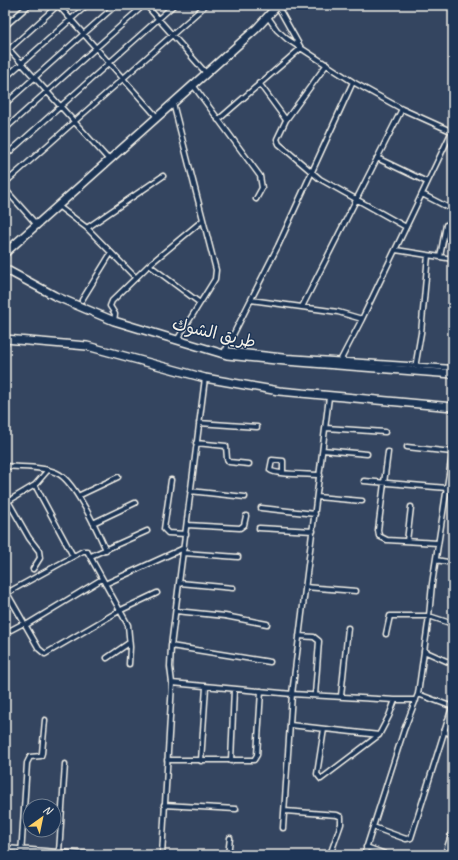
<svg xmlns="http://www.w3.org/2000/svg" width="458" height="860" font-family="Caveat,'Playpen Sans Arabic',sans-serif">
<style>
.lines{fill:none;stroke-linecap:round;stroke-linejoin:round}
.street-casing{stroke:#f4f1e8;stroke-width:7}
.primary-casing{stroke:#f4f1e8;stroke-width:10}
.street{stroke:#1d3557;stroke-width:4}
.primary{stroke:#1d3557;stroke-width:7}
.labels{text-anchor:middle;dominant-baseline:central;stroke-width:3;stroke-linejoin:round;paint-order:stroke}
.street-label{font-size:17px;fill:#f4f1e8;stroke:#1d3557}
</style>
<rect width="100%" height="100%" fill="#344560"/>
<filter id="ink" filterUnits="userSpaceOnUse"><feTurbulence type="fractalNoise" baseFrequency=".025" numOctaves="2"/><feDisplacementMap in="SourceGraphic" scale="8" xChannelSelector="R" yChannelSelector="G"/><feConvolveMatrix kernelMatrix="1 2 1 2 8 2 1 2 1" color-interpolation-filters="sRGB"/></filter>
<g filter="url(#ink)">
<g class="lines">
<defs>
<path id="street" d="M58,5l99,112
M146,5l60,68
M280,6l-2,1 23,41
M268,17l9,13 10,9 66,43 49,27 51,23
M5,26l24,-21
M5,45l104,115
M5,53l53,-48
M327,64l-41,56 -9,19 2,5 41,35 86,48
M5,78l82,-73
M259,83l27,37
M193,85l67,91 2,12 -6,11
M173,103l43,167 -1,9 -38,61
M5,104l111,-99
M218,120l83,-72
M5,129l139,-124
M5,156l169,-151
M377,158l50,24
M5,183l201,-178
M5,189l32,36
M422,194l31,16
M58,206l29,22 49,50
M87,228l76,-52
M396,250l57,9
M440,257l6,-32
M149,265l51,38
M82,300l29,-47
M251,300l87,12 24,7
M302,307l100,-198
M114,321l1,-7 -5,-8 2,-5 37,-36 54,-45
M225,350l62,7 166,11
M224,354l4,-9 50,-99 75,-164
M338,365l24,-46 90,-188
M415,368l6,-35 7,-78
M199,423l58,4
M326,428l59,4
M196,443l30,3 1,13 2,3 20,2
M407,447l45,5
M323,450l44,4
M388,452l-10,78 1,6 8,4 51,3
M5,466c16,2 37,0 52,7 17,7 41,59 49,77
M283,473v-12l-11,-1 -2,10c5,5 41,4 50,5
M171,480l-7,49 4,4 18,1
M364,481l83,7
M35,485l38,71
M190,491l55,6
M78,496l40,-19
M317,497l45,4
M8,501l21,37 10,13 1,7 -7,11
M5,503l30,-18 13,-15
M261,508l54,6
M93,523l42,-20
M187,525l53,3 4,-3 2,-9
M259,528l54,3
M407,541l4,-34
M184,553l54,4
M91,556l56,-25
M436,560l17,3
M180,583l53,5
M105,584l79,-36
M305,587l51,4
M7,593l32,56 6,5 74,-43 38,-18
M5,594l78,-43h4l41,74 2,22 -1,17
M176,611l49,5 42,8
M26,625l76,-46
M5,633l19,-10
M386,634l4,-18h39l24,8
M299,636l15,1 5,4 -4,54
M171,646l99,16
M424,651l29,13
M107,658l22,-15
M172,683l120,11 103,6h21
M418,694l35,13
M341,696l7,-68
M290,725l89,10
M324,729l-7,45 4,5 58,-44 10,-19 6,-16
M444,731l9,4
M167,760h87l3,-5 4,-64
M201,761l5,-74
M231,761l3,-72
M164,805l72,4
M285,811l52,4 4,2v7l-11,31
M373,827l33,12 5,-1 41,-131
M283,828l9,-134 37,-297
M366,847l22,8
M5,848l92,7
M446,851l7,-22
M59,852l6,-88
M21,855l6,-92 3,-6 11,-1 1,-3 3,-33
M162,855l10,-172 -2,-16 1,-21 34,-268
M228,855l2,-17
M364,855l40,-125 14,-36 11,-78 3,-32 21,-136"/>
<path id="primary" d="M5,253l252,-225 21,-23
M5,269l50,27 59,25 113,34 59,6 167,13
M5,339l82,7 118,32 74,13 174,16"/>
</defs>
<use href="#street" class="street-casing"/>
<use href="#primary" class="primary-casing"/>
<use href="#street" class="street"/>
<use href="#primary" class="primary"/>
</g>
</g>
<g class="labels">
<g class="street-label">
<text transform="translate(214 333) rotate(13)">طريق الشوك</text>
</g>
</g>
<rect width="458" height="860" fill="none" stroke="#1d3557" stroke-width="20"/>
<rect x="10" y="10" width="438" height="840" fill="none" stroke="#f4f1e8" stroke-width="1.5" filter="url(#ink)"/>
<g transform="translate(42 818) rotate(33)"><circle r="19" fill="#1d3557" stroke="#738091"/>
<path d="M0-3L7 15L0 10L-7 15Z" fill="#ffd166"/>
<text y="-6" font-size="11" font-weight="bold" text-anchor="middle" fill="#f4f1e8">N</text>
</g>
</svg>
